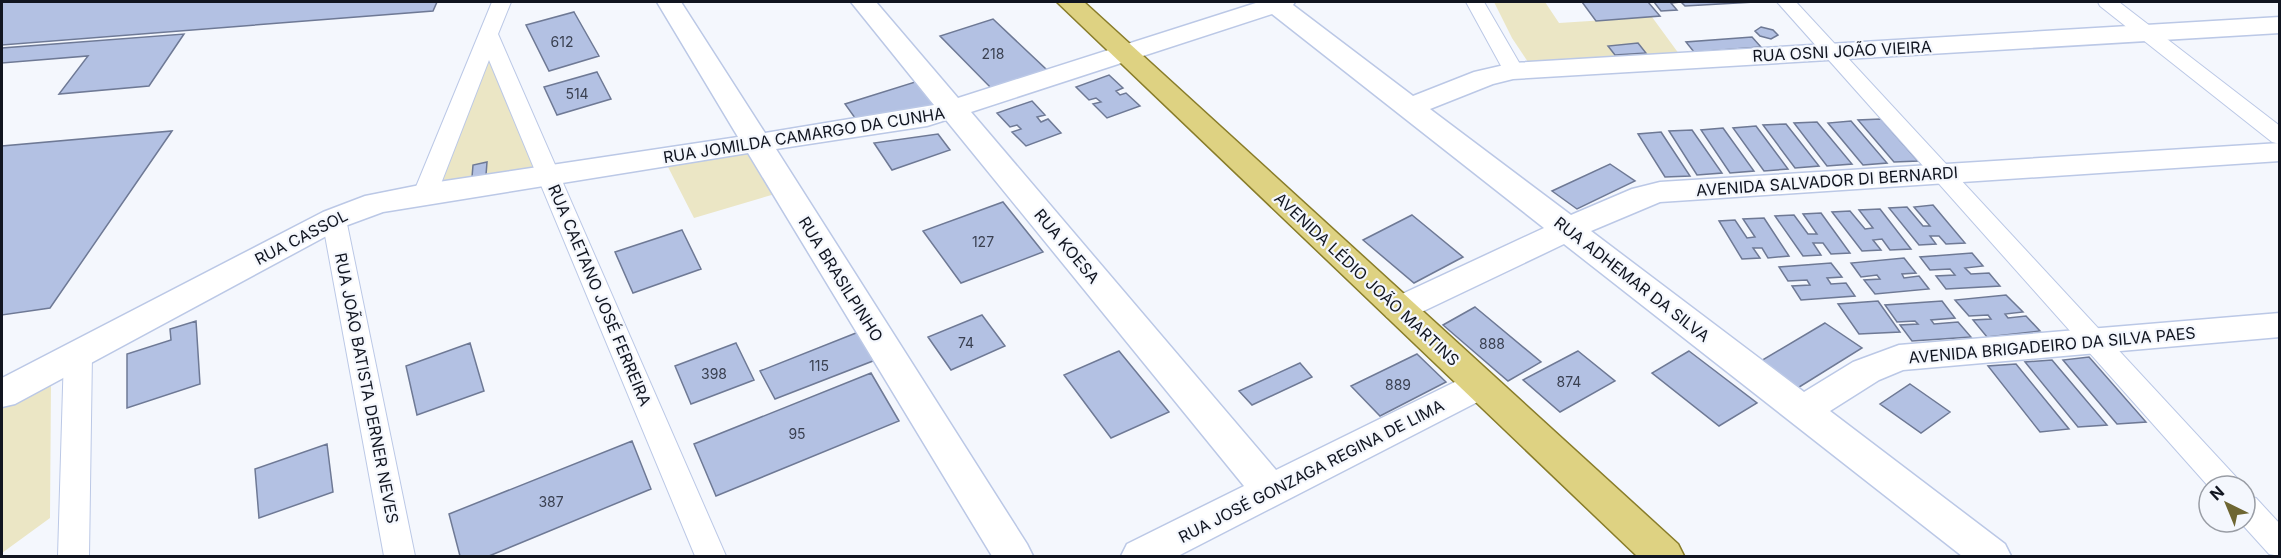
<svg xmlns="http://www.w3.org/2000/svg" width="2281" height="558" font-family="Inter,sans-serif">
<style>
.green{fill:#ebe6c5}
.building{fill:#b3c1e3;stroke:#6e7995;stroke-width:1.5}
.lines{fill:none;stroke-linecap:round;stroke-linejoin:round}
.street-casing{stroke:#bbc8e6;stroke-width:2}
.secondary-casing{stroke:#bbc8e6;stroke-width:3}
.primary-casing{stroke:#887c29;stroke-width:3}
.street{fill:#fff;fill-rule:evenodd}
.secondary{fill:#fff;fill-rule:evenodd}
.primary{fill:#ded282;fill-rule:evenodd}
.labels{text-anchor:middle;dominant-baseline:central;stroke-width:4.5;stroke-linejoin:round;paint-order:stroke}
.number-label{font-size:14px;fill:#3a4051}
.street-label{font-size:16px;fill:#111520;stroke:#f4f7fd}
</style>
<rect width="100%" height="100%" fill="#f4f7fd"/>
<path class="green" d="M1494,2h51l14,21 93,-6 30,41 -152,7 -18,-27z
M487,49l52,124 -105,16z
M750,153l25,41 -81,24 -26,-51z
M51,381l-1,137 -48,35v-146z"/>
<path class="building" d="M2,2h435l-4,9 -431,34z
M1582,2h66l12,14 -64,5z
M1654,2h27l-10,1 6,7 -16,1z
M1681,2h74l-70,4z
M574,12l25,44 -50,15 -23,-46z
M993,19l54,51 -55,19 -52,-53z
M1761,27l12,3 5,5 -7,4 -11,-3 -5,-5z
M184,34l-35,52 -90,8 29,-38 -86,7v-15z
M1752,37l9,10 -67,5 -8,-10z
M1638,43l8,10 -31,2 -7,-9z
M597,72l14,27 -54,16 -13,-28z
M1109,75l14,13 -7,3 4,4 6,-2 14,13 -33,12 -14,-14 8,-2 -5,-4 -7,2 -13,-13z
M915,82l20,23 -80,13 -10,-14z
M1032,101l13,14 -8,2 4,5 7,-3 13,14 -35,13 -14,-14 9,-3 -4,-4 -7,2 -13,-14z
M1881,119l37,42 -24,1 -36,-42z
M1851,121l36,42 -24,2 -35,-42z
M1817,122l35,42 -25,2 -33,-43z
M1786,124l33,42 -24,2 -32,-43z
M1756,126l32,43 -24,2 -31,-43z
M1723,128l31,43 -24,2 -29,-43z
M1692,130l30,43 -25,2 -28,-44z
M172,131l-122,177 -48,7v-169z
M1661,132l29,44 -25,1 -27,-43z
M938,134l12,16 -58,20 -18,-27z
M487,162l-1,13 -14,2 1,-12z
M1610,164l25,17 -58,28 -25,-18z
M1003,202l40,50 -82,31 -38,-52z
M1933,205l32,38 -19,1 -7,-8h-9l6,8 -17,1 -30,-37 18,-1 16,19h7l-16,-19z
M1880,209l31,40 -21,1 -8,-11 -9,1 8,10 -19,1 -30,-39 18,-1 15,18 8,-1 -14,-18z
M1821,213l29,40 -19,1 -8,-11h-10l8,12 -18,1 -28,-40 19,-1 14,19h9l-14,-20z
M1412,215l51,42 -49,26 -51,-43z
M1764,218l25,38 -21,2 -6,-10h-9l7,10 -18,1 -23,-38 16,-1 12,18 8,-1 -12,-18z
M682,230l19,39 -68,24 -18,-41z
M1972,253l11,13 -18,2 6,6 18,-1 11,13 -54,3 -10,-13 19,-1 -5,-6 -20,1 -10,-13z
M1904,258l12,15 -14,1 2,4 15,-2 10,13 -54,5 -11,-14 16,-1 -3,-4 -16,2 -10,-14z
M1831,263l11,14 -15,1 4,6 15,-1 9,13 -54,4 -9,-14 18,-1 -3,-5 -19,1 -9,-14z
M2006,295l17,17 -18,2 3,4 18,-2 14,15 -53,6 -14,-17 18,-1 -3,-4 -19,1 -14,-16z
M1878,301l22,31 -41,2 -21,-30z
M1942,301l13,17 -24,2 3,4 24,-2 13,15 -59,4 -12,-16 18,-1 -3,-3 -18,1 -12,-17z
M1475,307l66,55 -33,19 -65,-56z
M982,315l23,31 -54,24 -23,-33z
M196,321l4,63 -73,24v-54l44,-14 -1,-11z
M1825,323l37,25 -66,41 -37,-27z
M861,331l17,28 -103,40 -15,-28z
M470,343l14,48 -67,24 -11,-49z
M736,343l18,37 -63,24 -16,-38z
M1119,351l50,61 -58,26 -47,-63z
M1578,351l37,30 -55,31 -37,-32z
M1689,351l68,52 -38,23 -67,-53z
M1417,354l29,28 -66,34 -29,-30z
M2089,357l57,65 -29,2 -54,-64z
M2052,360l55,65 -29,2 -53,-65z
M1300,363l12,14 -60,28 -13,-14z
M2016,364l53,65 -29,3 -52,-66z
M871,373l28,48 -183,75 -22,-52z
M1910,384l40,28 -29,21 -41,-29z
M632,441l19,48 -162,67h-29l-11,-42z
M327,444l6,48 -74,26 -4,-49z"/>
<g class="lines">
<defs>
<path id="street" d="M492,2h19l-13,32 228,522h-31l-206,-496 -52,134 -4,5 -8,2 -8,-2 -4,-5z
M1466,2h18l40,69 -4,4 -7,2 -7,-2z
M1777,2h19l441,476 4,8 -32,1z
M2098,2h21l161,124v18l-8,-2 -172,-136z
M334,211l9,2 3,6 69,337h-31l-62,-337 3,-6z
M78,344l10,3 4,7 -3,202h-31l6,-202 4,-7z
M2245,495l11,3 24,26v32l-11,-2 -29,-32h5z"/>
<path id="secondary" d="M657,2h24l84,131 169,-28 -83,-103h25l82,96 301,-96h36l-2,3 120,91 61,-24 39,-9 767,-46v16l-767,46 -20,5 -63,25 141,106 61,-26 28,-7 620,-39v18l-620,41 -69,29 213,161 49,-30 46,-17 381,-32v24l-377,33 -24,10 -49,31 175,133 6,12h-49l-398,-312 -153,73 -12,4 -12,-4 -5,-8 5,-8 157,-73 -272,-214 -301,98 305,358 191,-94 13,-4 13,4 5,9 -5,9 -315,162h-57l6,-12 117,-58 -298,-366 -19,6 -151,23 251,395 6,12h-41l-244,-403 -365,59 -38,14 -330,178 -13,3v-29l321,-166 42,-16 60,-12 313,-47z"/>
<path id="primary" d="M1057,2h27l594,542 6,12h-47z"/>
</defs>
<use href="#street" class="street-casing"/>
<use href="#secondary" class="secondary-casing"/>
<use href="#primary" class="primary-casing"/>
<use href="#street" class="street"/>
<use href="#secondary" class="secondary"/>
<use href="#primary" class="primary"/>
</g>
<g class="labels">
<g class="number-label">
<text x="562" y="41">612</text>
<text x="993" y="53">218</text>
<text x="577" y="93">514</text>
<text x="983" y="241">127</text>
<text x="966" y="342">74</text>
<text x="1492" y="343">888</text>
<text x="819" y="365">115</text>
<text x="714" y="373">398</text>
<text x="1569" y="381">874</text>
<text x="1398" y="384">889</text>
<text x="797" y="433">95</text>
<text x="551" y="501">387</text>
</g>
<g class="street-label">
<text transform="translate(1842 51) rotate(-3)">RUA OSNI JOÃO VIEIRA</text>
<text transform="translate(804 135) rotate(-9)">RUA JOMILDA CAMARGO DA CUNHA</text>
<text transform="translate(1827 181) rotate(-4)">AVENIDA SALVADOR DI BERNARDI</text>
<text transform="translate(301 237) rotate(-27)">RUA CASSOL</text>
<text transform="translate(1067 246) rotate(50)">RUA KOESA</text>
<text transform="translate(841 279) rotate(58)">RUA BRASILPINHO</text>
<text transform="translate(1367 279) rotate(43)">AVENIDA LÉDIO JOÃO MARTINS</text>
<text transform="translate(1632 279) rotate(38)">RUA ADHEMAR DA SILVA</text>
<text transform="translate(600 295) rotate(67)">RUA CAETANO JOSÉ FERREIRA</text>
<text transform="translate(2052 345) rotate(-5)">AVENIDA BRIGADEIRO DA SILVA PAES</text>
<text transform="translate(367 388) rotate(79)">RUA JOÃO BATISTA DERNER NEVES</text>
<text transform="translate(1311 471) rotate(-27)">RUA JOSÉ GONZAGA REGINA DE LIMA</text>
</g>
</g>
<rect width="2281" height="558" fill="none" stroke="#111520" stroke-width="6"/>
<g transform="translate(2227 504) rotate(317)"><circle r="28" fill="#f4f7fd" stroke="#999da5" stroke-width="1.5"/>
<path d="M0-4.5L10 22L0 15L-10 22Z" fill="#6e6632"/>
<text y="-9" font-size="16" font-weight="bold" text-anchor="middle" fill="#111520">N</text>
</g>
</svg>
